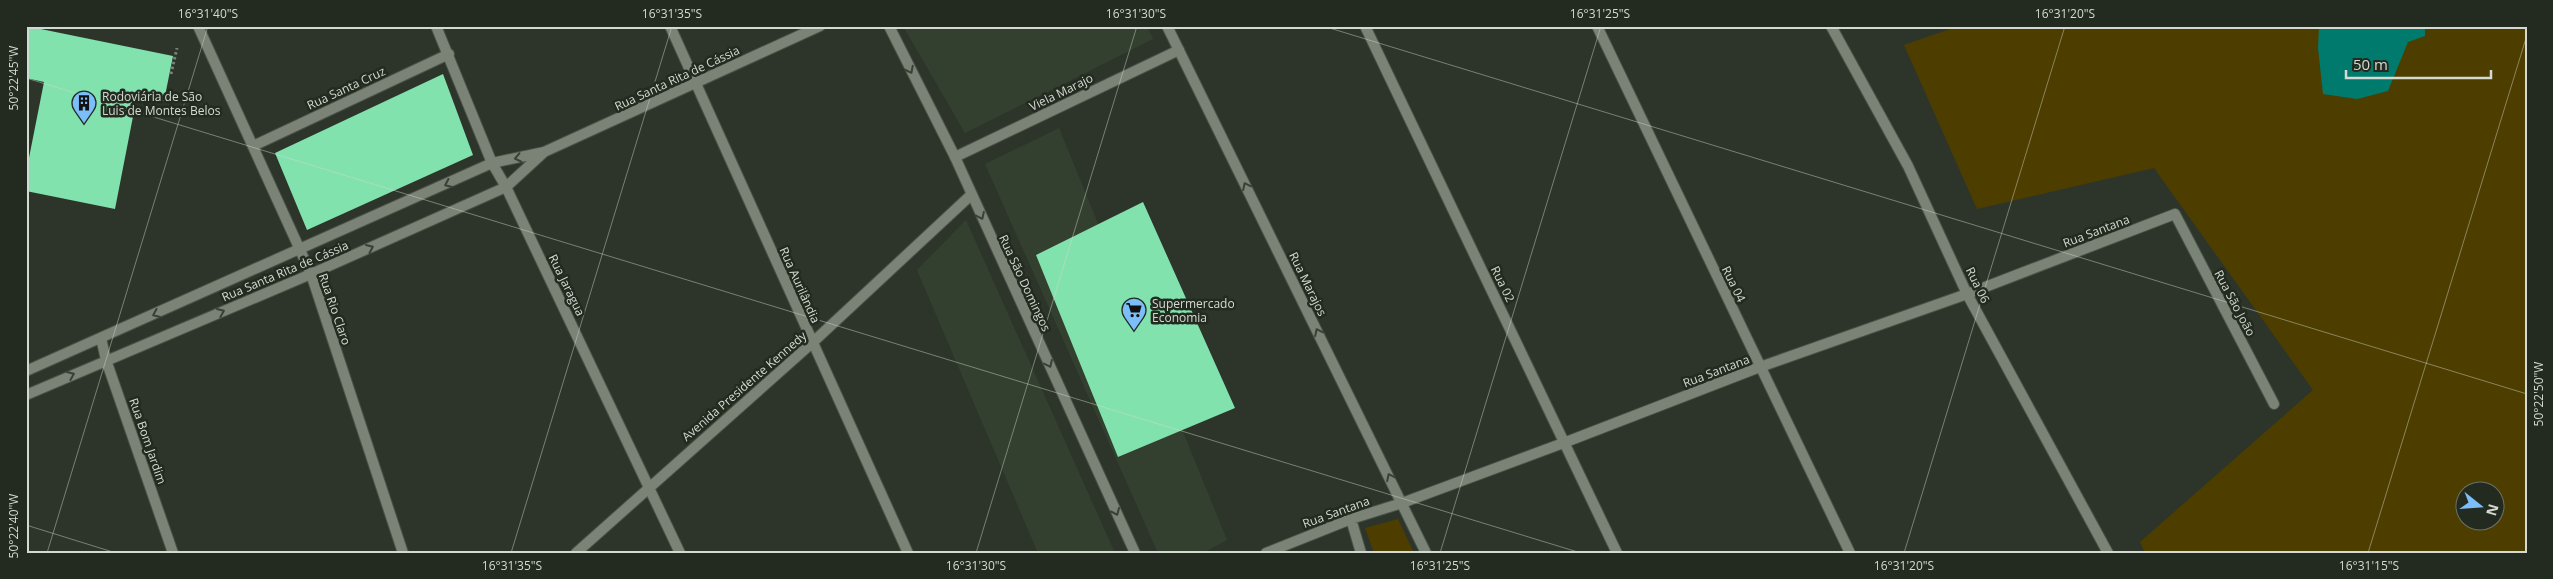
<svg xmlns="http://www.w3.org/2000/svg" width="2553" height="579" font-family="'Open Sans',sans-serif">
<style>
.built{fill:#34402f}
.green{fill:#4d3e00;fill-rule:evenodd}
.water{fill:#007a6c}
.building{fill:#82e2ae}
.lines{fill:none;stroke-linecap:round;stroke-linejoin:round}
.minor-casing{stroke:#4a5248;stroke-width:12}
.tertiary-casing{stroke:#4a5248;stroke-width:12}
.path{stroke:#7a8178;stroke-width:3;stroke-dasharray:2.5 2.5;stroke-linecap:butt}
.minor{stroke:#7a8376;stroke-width:10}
.tertiary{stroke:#7a8376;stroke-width:10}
.oneway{stroke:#394136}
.ticks{fill:none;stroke:#d4dad2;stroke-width:1;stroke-opacity:0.45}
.labels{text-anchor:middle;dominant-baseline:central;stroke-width:5;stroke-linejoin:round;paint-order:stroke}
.street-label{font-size:12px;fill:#d4dad2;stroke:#232b20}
.poi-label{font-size:12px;fill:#d4dad2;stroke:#232b20;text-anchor:start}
.neatline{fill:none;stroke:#d4dad2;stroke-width:2}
.ticks-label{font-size:12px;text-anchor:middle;fill:#d4dad2}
</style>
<rect width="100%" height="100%" fill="#2d352a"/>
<path class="built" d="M903,26h244l6,13 -188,94z
M1059,128l168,412 -24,13h-45l-173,-389z
M966,220l149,333h-77l-121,-283z"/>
<path class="green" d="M1959,26h568v527h-382l-5,-11 173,-152 -159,-222 -177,41 -73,-164zM2466,492h30v30h-30z
M1398,519l16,34h-40l-9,-25z"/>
<path class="water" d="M2319,26h106v10l-17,6 -20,49 -31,8 -34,-5 -5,-46z"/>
<path class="building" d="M26,26l147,30 -9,45 -27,-5 -22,113 -89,-18v-18l18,-91 -18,-4z
M443,74l30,81 -166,75 -32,-77z
M1143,202l92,206 -117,49 -82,-202z"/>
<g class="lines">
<defs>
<path id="minor" d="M198,26l113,248 92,279
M436,26l56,137 14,24 174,366
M670,26l238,527
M1365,26l252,527
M1597,26l253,527
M1831,26l77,140 59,128 141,259
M253,146l196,-92
M955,157l224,-107
M101,338l5,22 67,193
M26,371l466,-208 52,-11 276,-126
M26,395l285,-121 195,-87 37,-34
M1351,519l10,34
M576,553l236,-210 159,-148
M1266,553l85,-34 51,-16 164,-61 194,-75 207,-73 208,-80 99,190"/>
<path id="tertiary" d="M889,26l66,131 180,396
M1167,26l259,527"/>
</defs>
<use href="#minor" class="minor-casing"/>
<use href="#tertiary" class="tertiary-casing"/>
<path class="path" d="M171,74l6,-26"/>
<use href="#minor" class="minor"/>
<use href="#tertiary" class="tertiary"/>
</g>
<defs><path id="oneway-chevron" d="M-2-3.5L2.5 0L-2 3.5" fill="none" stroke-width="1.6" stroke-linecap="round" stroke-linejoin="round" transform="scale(1.25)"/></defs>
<g class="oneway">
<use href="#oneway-chevron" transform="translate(910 70) rotate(63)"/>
<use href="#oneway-chevron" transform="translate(518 158) rotate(168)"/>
<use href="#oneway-chevron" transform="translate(448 184) rotate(155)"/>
<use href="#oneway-chevron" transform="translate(1246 186) rotate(-116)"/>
<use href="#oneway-chevron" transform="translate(981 216) rotate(65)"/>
<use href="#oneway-chevron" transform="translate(370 248) rotate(-24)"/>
<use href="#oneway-chevron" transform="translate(221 312) rotate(-23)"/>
<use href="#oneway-chevron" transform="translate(156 314) rotate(156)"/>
<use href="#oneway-chevron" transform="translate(1318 332) rotate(-116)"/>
<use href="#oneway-chevron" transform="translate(1049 364) rotate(65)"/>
<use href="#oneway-chevron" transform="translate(71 375) rotate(-23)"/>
<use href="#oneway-chevron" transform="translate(1390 477) rotate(-116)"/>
<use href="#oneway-chevron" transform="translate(1116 512) rotate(66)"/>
</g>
<path class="ticks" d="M1323,26l1204,368M26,78l1555,475M26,525l90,28M47,553l161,-527M511,553l161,-527M976,553l161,-527M1440,553l161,-527M1904,553l161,-527M2368,553l159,-518"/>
<defs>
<symbol id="building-pin" viewBox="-11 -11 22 30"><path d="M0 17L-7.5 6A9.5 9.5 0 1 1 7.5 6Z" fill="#7cbef9" stroke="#232b20"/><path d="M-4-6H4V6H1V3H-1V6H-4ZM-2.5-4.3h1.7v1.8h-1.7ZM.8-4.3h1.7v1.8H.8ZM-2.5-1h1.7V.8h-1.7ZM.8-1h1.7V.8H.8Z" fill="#111"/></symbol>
<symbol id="supermarket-pin" viewBox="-11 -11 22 30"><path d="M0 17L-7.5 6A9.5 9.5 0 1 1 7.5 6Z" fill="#7cbef9" stroke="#232b20"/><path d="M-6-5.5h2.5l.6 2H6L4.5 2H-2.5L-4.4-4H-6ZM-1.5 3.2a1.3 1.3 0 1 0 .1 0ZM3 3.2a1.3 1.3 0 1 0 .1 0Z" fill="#111"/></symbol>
</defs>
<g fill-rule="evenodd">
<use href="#building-pin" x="70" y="89" width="28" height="38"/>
<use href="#supermarket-pin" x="1120" y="296" width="28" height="38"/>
</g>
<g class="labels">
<g class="street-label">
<text transform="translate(677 78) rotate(-25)">Rua Santa Rita de Cássia</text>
<text transform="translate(346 88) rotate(-25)">Rua Santa Cruz</text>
<text transform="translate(1061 92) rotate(-26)">Viela Marajo</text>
<text transform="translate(2096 231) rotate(-21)">Rua Santana</text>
<text transform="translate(285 271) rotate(-23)">Rua Santa Rita de Cássia</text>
<text transform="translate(1025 283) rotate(65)">Rua São Domingos</text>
<text transform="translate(1308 284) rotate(64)">Rua Marajos</text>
<text transform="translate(1503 284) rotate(64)">Rua 02</text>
<text transform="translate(1734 284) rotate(64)">Rua 04</text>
<text transform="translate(567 285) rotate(64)">Rua Jaragua</text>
<text transform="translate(800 285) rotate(66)">Rua Aurilândia</text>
<text transform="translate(1978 285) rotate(64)">Rua 06</text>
<text transform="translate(2235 303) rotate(62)">Rua São João</text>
<text transform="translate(335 309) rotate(71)">Rua Rio Claro</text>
<text transform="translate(1716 371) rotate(-21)">Rua Santana</text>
<text transform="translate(744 386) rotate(-41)">Avenida Presidente Kennedy</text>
<text transform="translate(148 441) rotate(71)">Rua Bom Jardim</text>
<text transform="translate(1336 512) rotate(-20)">Rua Santana</text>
</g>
<g class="poi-label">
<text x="102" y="96">Rodoviária de São<tspan x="102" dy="14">Luis de Montes Belos</tspan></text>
<text x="1152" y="303">Supermercado<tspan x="1152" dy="14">Economia</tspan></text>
</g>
</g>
<rect width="2553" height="579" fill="none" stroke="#232b20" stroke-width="55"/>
<g transform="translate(2480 506) rotate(107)"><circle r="24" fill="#232b20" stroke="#6a7167"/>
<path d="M0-4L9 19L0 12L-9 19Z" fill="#7cbef9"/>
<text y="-8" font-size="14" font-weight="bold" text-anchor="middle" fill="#d4dad2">N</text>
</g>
<path d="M2346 70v8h145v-8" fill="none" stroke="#d4dad2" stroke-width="2.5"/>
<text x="2353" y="70" font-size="15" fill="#d4dad2" stroke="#232b20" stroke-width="4" paint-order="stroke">50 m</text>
<rect x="28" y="28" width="2498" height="524" class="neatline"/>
<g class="ticks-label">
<text x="208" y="18">16°31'40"S</text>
<text x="672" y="18">16°31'35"S</text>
<text x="1136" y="18">16°31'30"S</text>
<text x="1600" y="18">16°31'25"S</text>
<text x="2065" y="18">16°31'20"S</text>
<text transform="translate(14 78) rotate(-90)" y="4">50°22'45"W</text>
<text transform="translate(2539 394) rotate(-90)" y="4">50°22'50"W</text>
<text transform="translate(14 526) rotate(-90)" y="4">50°22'40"W</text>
<text x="512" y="570">16°31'35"S</text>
<text x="976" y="570">16°31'30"S</text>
<text x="1440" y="570">16°31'25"S</text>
<text x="1904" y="570">16°31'20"S</text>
<text x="2369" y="570">16°31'15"S</text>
</g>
</svg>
